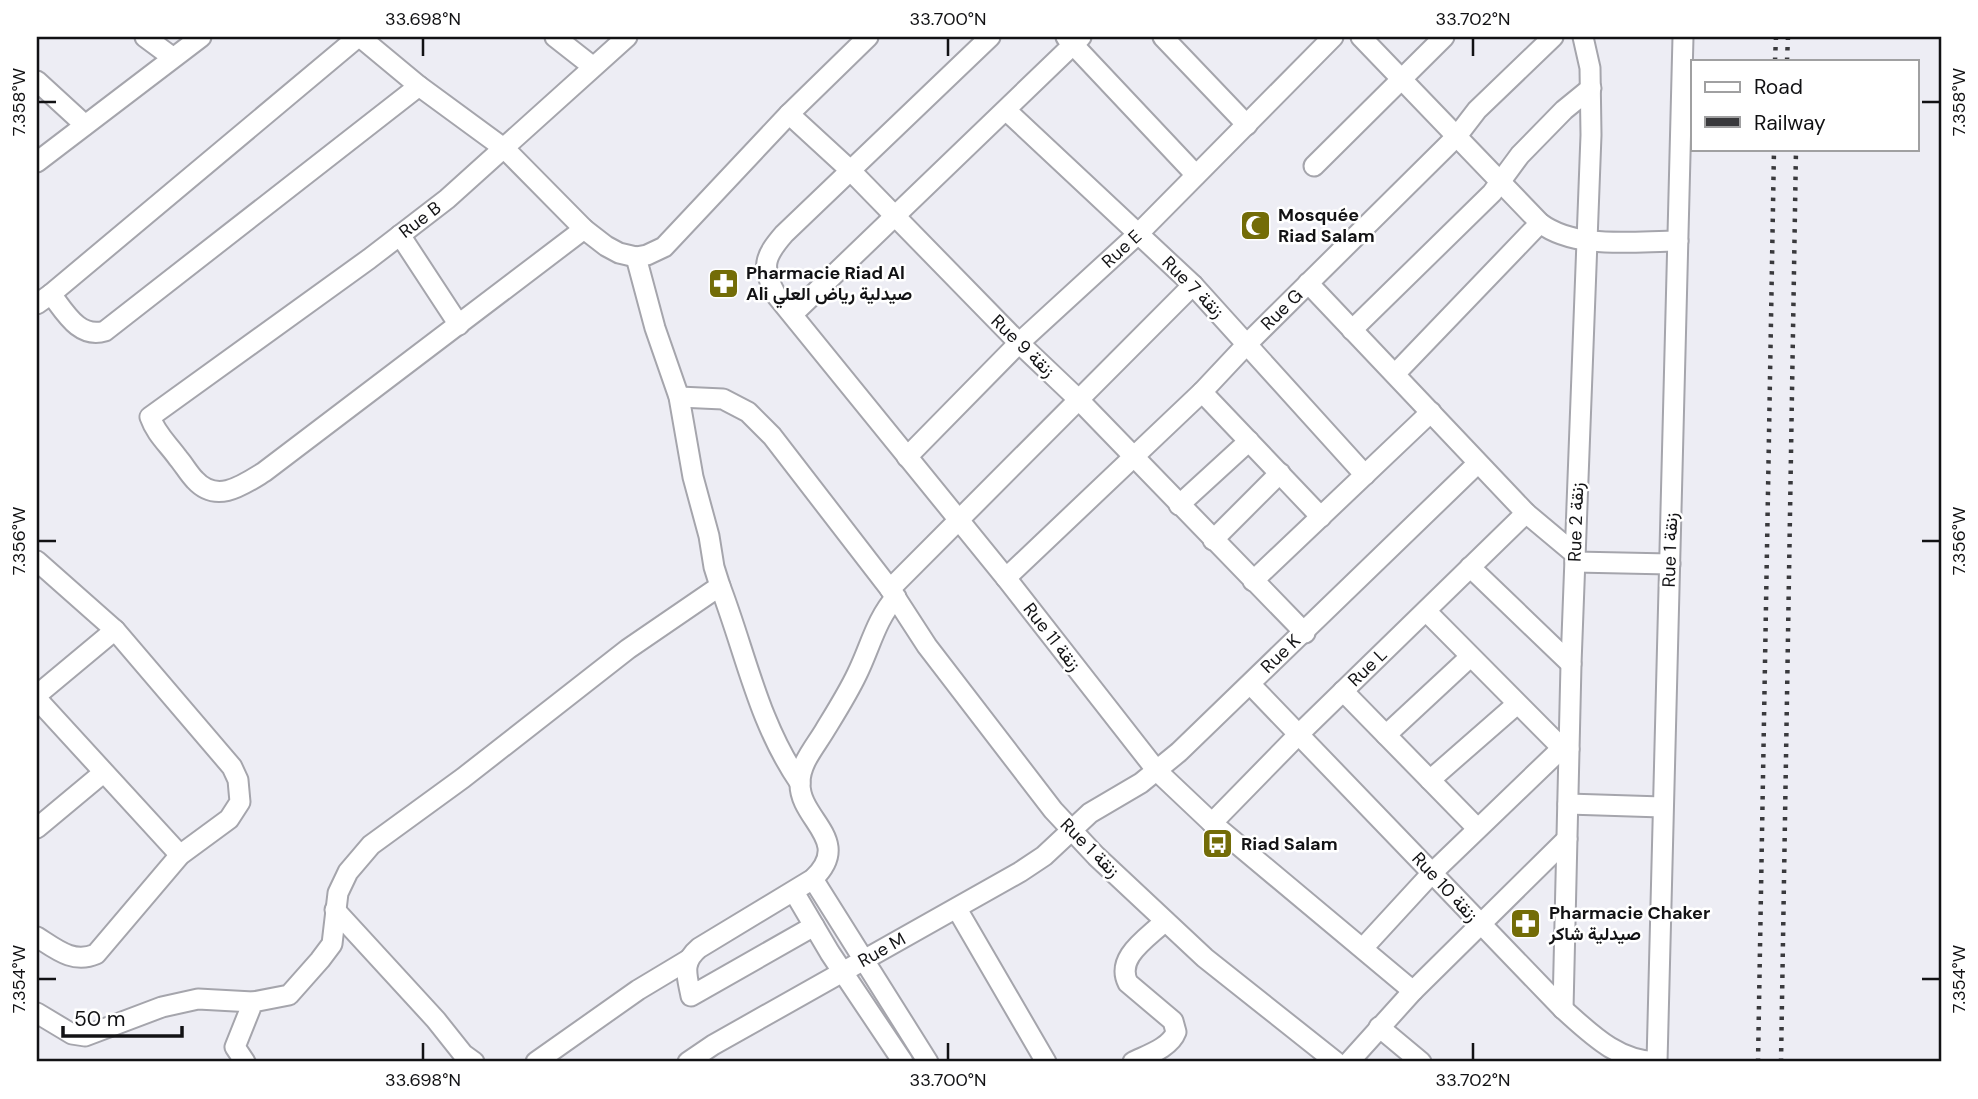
<svg xmlns="http://www.w3.org/2000/svg" width="1978" height="1099" font-family="'DM Sans',Vazirmatn,sans-serif">
<style>
.lines{fill:none;stroke-linecap:round;stroke-linejoin:round}
.minor-casing{stroke:#a5a5ac;stroke-width:23}
.minor{stroke:#fff;stroke-width:19}
.rail{stroke:#39393c;stroke-width:4.5;stroke-dasharray:3.5 7;stroke-linecap:butt}
.ticks{fill:none;stroke:#121214;stroke-width:2.5}
.labels{text-anchor:middle;dominant-baseline:central;stroke-width:5;stroke-linejoin:round;paint-order:stroke}
.poi-label{font-size:18px;font-weight:bold;fill:#121214;stroke:#fff;text-anchor:start}
.street-label{font-size:18px;fill:#121214;stroke:#fff}
.neatline{fill:none;stroke:#121214;stroke-width:2.5}
.ticks-label{font-size:18px;text-anchor:middle;fill:#121214}
</style>
<rect width="100%" height="100%" fill="#ededf4"/>
<g class="lines">
<defs>
<g id="minor">
<path d="M145,37l27,20"/>
<path d="M360,37l59,49 86,63 79,80 22,17 13,7 17,4 11,-2 17,-8 125,-133 79,-77"/>
<path d="M555,37l37,29"/>
<path d="M990,37l-206,197c-20,23 -23,33 -8,61l230,283 151,193 55,52 201,168"/>
<path d="M1066,37l130,138"/>
<path d="M1163,37l84,88"/>
<path d="M1361,37l179,186c36,27 94,18 138,18"/>
<path d="M37,81l48,44"/>
<path d="M1007,111l186,174 172,190"/>
<path d="M789,114l61,56 169,173 59,56 227,234"/>
<path d="M37,162l164,-125"/>
<path d="M1314,166l130,-129"/>
<path id="s1" d="M584,229l-320,243c-21,13 -47,32 -69,8 -6,-6 -11,-15 -17,-22 -10,-14 -22,-24 -28,-41l219,-158 78,-60 180,-162"/>
<path d="M400,235l59,90"/>
<path d="M1308,283l218,230 49,41"/>
<path d="M51,294c14,18 28,45 54,37l314,-245"/>
<path d="M37,304l14,-10 307,-257"/>
<path d="M793,314l288,-277"/>
<path d="M1352,330l140,-137 28,-38 44,-45 27,-22"/>
<path d="M1395,374l145,-151"/>
<path d="M1202,392l119,125"/>
<path d="M679,397l44,2 25,13 24,24 118,153 37,57 126,164 43,46 109,102 131,104"/>
<path id="s2" d="M907,457l112,-114 119,-109 195,-197"/>
<path d="M1179,505l70,-64"/>
<path d="M1213,540l67,-67"/>
<path d="M37,561l78,69 117,137 6,13 2,22 -11,17 -49,36 -84,99c-23,10 -40,-5 -59,-17"/>
<path d="M1575,562l95,2"/>
<path d="M1470,567l101,97"/>
<path id="s3" d="M1006,578l196,-186 46,-49 209,-207 20,-26 76,-73"/>
<path d="M1253,581l178,-169"/>
<path d="M720,586c26,68 38,136 80,197"/>
<path d="M890,589l303,-304"/>
<path d="M1426,611l136,137"/>
<path d="M1251,685l312,324c28,25 54,52 94,53"/>
<path d="M1343,691l134,137"/>
<path d="M37,695l78,-65"/>
<path d="M37,699l143,156"/>
<path d="M1386,735l84,-78"/>
<path d="M1430,780l87,-76"/>
<path d="M1568,804l94,3"/>
<path id="s4" d="M1212,823l87,-89 227,-221"/>
<path d="M37,828l66,-55"/>
<path d="M813,879l115,183"/>
<path d="M794,892l36,61 73,109"/>
<path d="M957,909l89,153"/>
<path d="M335,910l101,110 27,34 11,8"/>
<path d="M814,926l-123,70c-4,-21 -10,-33 8,-48l114,-69c41,-39 -14,-59 -13,-96 0,-20 15,-36 25,-53 11,-18 23,-37 32,-56 13,-26 19,-55 39,-77"/>
<path d="M1363,948l69,-75 130,-125 7,1"/>
<path d="M1563,1009l8,-345 20,-529 -1,-67 -7,-31"/>
<path d="M37,1013l35,21 13,2 77,-29 36,-8 55,3"/>
<path d="M1379,1027l42,35"/>
<path d="M245,1062l-10,-15 18,-45 36,-7 31,-35 12,-16 6,-51 10,-21 23,-27 92,-67 165,-129 92,-63 -6,-19 -5,-31 -16,-59 -14,-80 -24,-69 -19,-71"/>
<path d="M536,1062l102,-72 50,-30"/>
<path id="s5" d="M688,1062l25,-17 307,-173 24,-16 46,-43 51,-30 38,-31 299,-289"/>
<path d="M1133,1062c14,-7 37,-14 43,-30l-3,-11 -45,-38c-13,-26 20,-45 37,-62"/>
<path d="M1349,1062l64,-71 154,-152"/>
<path d="M1657,1062l26,-1025"/>
</g>
</defs>
<use href="#minor" class="minor-casing"/>
<use href="#minor" class="minor"/>
<path class="rail" d="M1775,61l1,-24
M1787,61l1,-24
M1758,1062l16,-913
M1781,1062l15,-913"/>
</g>
<path class="ticks" d="M423,38v18M948,38v18M1473,38v18M38,102h18M1922,102h18M38,541h18M1922,541h18M38,979h18M1922,979h18M423,1043v17M948,1043v17M1473,1043v17"/>
<defs>
<symbol id="mosque-square" viewBox="-11 -11 22 22"><rect x="-9" y="-9" width="18" height="18" rx="4" fill="#736c07" stroke="#fff"/><path d="M3.5-4.9A6 6 0 1 0 3.5 4.9A5 5 0 1 1 3.5-4.9Z" fill="#fff"/></symbol>
<symbol id="pharmacy-square" viewBox="-11 -11 22 22"><rect x="-9" y="-9" width="18" height="18" rx="4" fill="#736c07" stroke="#fff"/><path d="M-2-6h4v4h4v4h-4v4h-4v-4h-4v-4h4Z" fill="#fff"/></symbol>
<symbol id="bus-square" viewBox="-11 -11 22 22"><rect x="-9" y="-9" width="18" height="18" rx="4" fill="#736c07" stroke="#fff"/><path d="M-5-6H5V4H4V6H2V4H-2V6H-4V4H-5ZM-3.5-4V0h7V-4ZM-3.5 1.2v1.5H-2V1.2ZM2 1.2v1.5H3.5V1.2Z" fill="#fff"/></symbol>
</defs>
<g fill-rule="evenodd">
<use href="#mosque-square" x="1238" y="208" width="35" height="35"/>
<use href="#pharmacy-square" x="706" y="266" width="35" height="35"/>
<use href="#bus-square" x="1200" y="826" width="35" height="35"/>
<use href="#pharmacy-square" x="1508" y="906" width="35" height="35"/>
</g>
<g class="labels">
<g class="poi-label">
<text x="1278" y="215">Mosquée<tspan x="1278" dy="21">Riad Salam</tspan></text>
<text x="746" y="273">Pharmacie Riad Al<tspan x="746" dy="21">Ali صيدلية رياض العلي</tspan></text>
<text x="1241" y="844">Riad Salam</text>
<text x="1549" y="913">Pharmacie Chaker<tspan x="1549" dy="21">صيدلية شاكر</tspan></text>
</g>
<g class="street-label">
<text stroke="none"><textPath href="#s1" startOffset="891">Rue B</textPath></text>
<text stroke="none"><textPath href="#s2" startOffset="299">Rue E</textPath></text>
<text transform="translate(1193 287) rotate(45)">Rue 7 زنقة</text>
<text stroke="none"><textPath href="#s3" startOffset="385">Rue G</textPath></text>
<text transform="translate(1023 346) rotate(44)">Rue 9 زنقة</text>
<text transform="translate(1576 522) rotate(-88)">Rue 2 زنقة</text>
<text transform="translate(1670 550) rotate(-88)">Rue 1 زنقة</text>
<text transform="translate(1052 637) rotate(52)">Rue 11 زنقة</text>
<text stroke="none"><textPath href="#s5" startOffset="724">Rue K</textPath></text>
<text stroke="none"><textPath href="#s4" startOffset="220">Rue L</textPath></text>
<text transform="translate(1090 848) rotate(45)">Rue 1 زنقة</text>
<text transform="translate(1445 887) rotate(47)">Rue 10 زنقة</text>
<text stroke="none"><textPath href="#s5" startOffset="224">Rue M</textPath></text>
</g>
</g>
<rect width="1978" height="1099" fill="none" stroke="#ffffff" stroke-width="77"/>
<rect x="1691" y="60" width="228" height="91" fill="#ffffff" stroke="#a0a0a1" stroke-width="2"/>
<rect x="1705" y="82" width="35" height="10" fill="#ffffff" stroke="#a0a0a1" stroke-width="2"/>
<text x="1754" y="94" font-size="21" fill="#121214">Road</text>
<rect x="1705" y="117" width="35" height="10" fill="#39393c" stroke="#a0a0a1" stroke-width="2"/>
<text x="1754" y="130" font-size="21" fill="#121214">Railway</text>
<path d="M63 1026v10h119v-10" fill="none" stroke="#121214" stroke-width="3.5"/>
<text x="74" y="1026" font-size="21" fill="#121214" stroke="#ffffff" stroke-width="5" paint-order="stroke">50 m</text>
<rect x="38" y="38" width="1902" height="1022" class="neatline"/>
<g class="ticks-label">
<text x="423" y="25">33.698°N</text>
<text x="948" y="25">33.700°N</text>
<text x="1473" y="25">33.702°N</text>
<text transform="translate(1959 102) rotate(-90)" y="6">7.358°W</text>
<text transform="translate(19 102) rotate(-90)" y="6">7.358°W</text>
<text transform="translate(1959 541) rotate(-90)" y="6">7.356°W</text>
<text transform="translate(19 541) rotate(-90)" y="6">7.356°W</text>
<text transform="translate(1959 979) rotate(-90)" y="6">7.354°W</text>
<text transform="translate(19 979) rotate(-90)" y="6">7.354°W</text>
<text x="423" y="1086">33.698°N</text>
<text x="948" y="1086">33.700°N</text>
<text x="1473" y="1086">33.702°N</text>
</g>
</svg>
